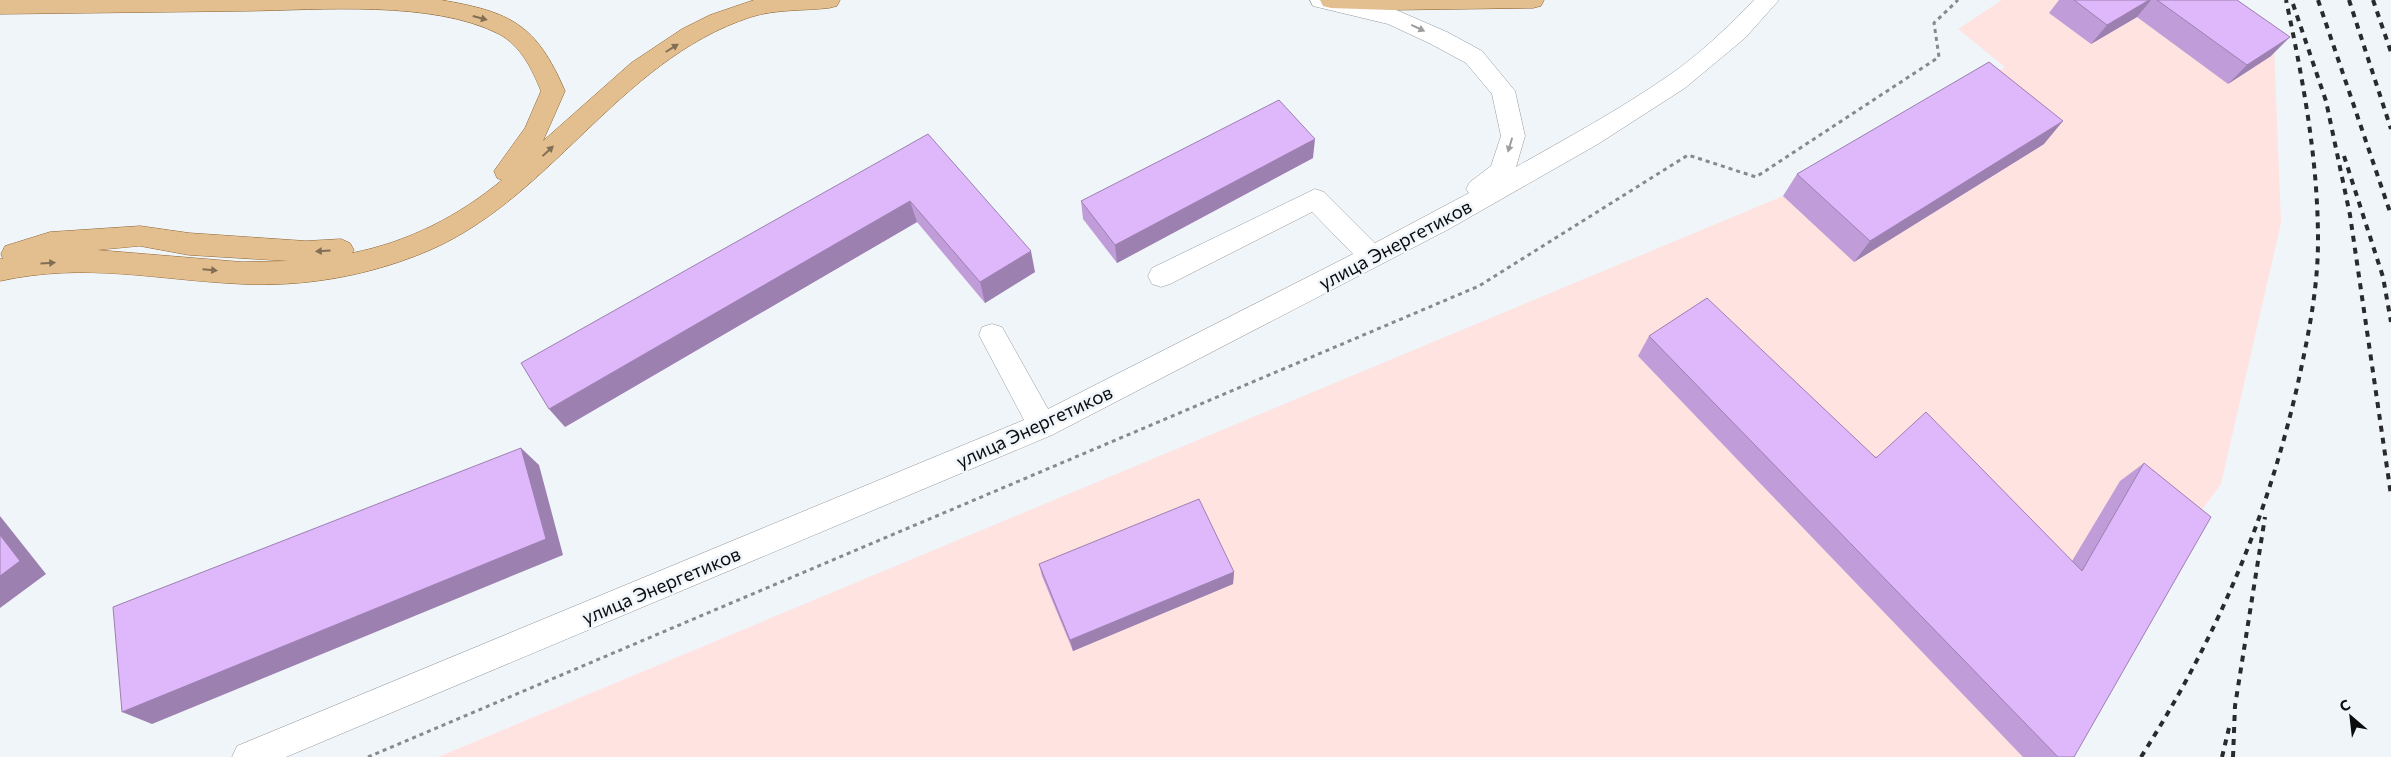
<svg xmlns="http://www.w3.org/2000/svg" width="2391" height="757" font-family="Commissioner,sans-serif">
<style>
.industrial{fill:#fee3e1}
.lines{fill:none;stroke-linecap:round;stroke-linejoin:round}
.minor-casing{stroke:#94999e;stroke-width:1}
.major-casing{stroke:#8c6431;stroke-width:1}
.path{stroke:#86898d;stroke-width:3;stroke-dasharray:4 4;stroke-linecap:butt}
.minor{fill:#fff;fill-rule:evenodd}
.major{fill:#e3be8f;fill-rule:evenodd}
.rail{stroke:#282a2c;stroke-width:4;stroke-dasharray:6 6;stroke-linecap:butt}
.wall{fill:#c09dd8}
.shaded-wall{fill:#9c80b0}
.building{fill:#dfb7fb;stroke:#9c80b0}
.oneway{fill:#826e55}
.oneway2{fill:#9d9e9f}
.labels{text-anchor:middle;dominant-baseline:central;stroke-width:5;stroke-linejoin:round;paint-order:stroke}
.street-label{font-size:19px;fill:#0b0c0e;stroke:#f0f5fa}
</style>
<rect width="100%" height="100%" fill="#f0f5fa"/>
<path class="industrial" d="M2002,0h211l61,45 7,178 -60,261 -36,49 -130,224h-1617l1345,-561 222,-129 -47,-38z"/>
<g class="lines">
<defs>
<path id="minor" d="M1310,0h47l37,9 53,23 35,19 33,40 10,45 -9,31c51,-29 103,-57 152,-91 31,-21 60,-49 86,-76h25l-34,38 -60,50 -87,56 -149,85 -397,206 -766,322h-54l5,-11 787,-326 -45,-85 3,-8 10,-3 10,3 46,82 305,-155 -41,-42 -142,72 -9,3 -9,-3 -4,-8 4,-8 163,-79 9,3 51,51 94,-50 -3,-4 4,-7 21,-16 10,-30 -9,-42 -26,-31 -35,-19 -43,-20 -75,-18z"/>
<path id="major" d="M0,0h441c70,12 95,24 124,91l-22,50 88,-78 51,-34 28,-14 44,-15h86l-3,6 -8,2c-25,3 -53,1 -78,9 -135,44 -202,188 -333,238 -56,22 -117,32 -176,29 -86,-4 -155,-22 -242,-3v-22h3l-2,-5 4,-8 45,-14 90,-6 49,7 117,8 35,-2 9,4 4,7 -2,3c56,-11 107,-37 150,-73l-5,-2 -3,-7 31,-43 16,-37c-9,-22 -20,-45 -42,-57 -67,-34 -178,-24 -253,-23 -82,1 -164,2 -246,3zM140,246l49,9 100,6 -47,1 -145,-12z
M1320,0h224l-3,6 -8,2 -142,2 -60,-2 -8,-2z"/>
</defs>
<use href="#minor" class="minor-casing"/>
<use href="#major" class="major-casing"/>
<path class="path" d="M368,757l1111,-471 209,-131 68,22 183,-120 -5,-34 24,-23"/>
<use href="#minor" class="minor"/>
<use href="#major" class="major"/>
<path class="rail" d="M2318,0l73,215
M2349,0l42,129
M2373,0l18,52
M2293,4l33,97 24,114 41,280
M2344,156l39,121 8,45
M2141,757c75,-118 126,-237 157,-374 10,-46 20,-94 20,-142 0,-82 -15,-161 -32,-241
M2222,757l7,-29
M2233,757l2,-51 30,-189"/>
</g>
<path class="wall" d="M2059,0h178l34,56 -43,28 -91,-67 -46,27 -42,-31z
M928,134l107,138 -50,31 -68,-81 -352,205z
M2044,144l-190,118 -71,-66 14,-22z
M1313,158l-196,105 -34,-44 -2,-18z
M1649,336l423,225 48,-80 24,-18 -70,294h-51l-385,-401z
M1039,564l195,8 -1,12 -160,67 -31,-75z"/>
<path class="shaded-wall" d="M2149,0h2l-14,17 -46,27 16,-19z
M2290,37l-19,19 -43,28 19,-19z
M2063,121l-19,23 -190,118 16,-21z
M1315,139l-2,19 -196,105 -2,-18z
M910,201l7,21 -352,205 -16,-18z
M1031,251l4,21 -50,31 -5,-21z
M521,448l18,17 24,90 -411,169 -30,-12z
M0,516l46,58 -46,34z
M1234,572l-1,12 -160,67 -3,-11z"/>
<path class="building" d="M2074,0h75l-42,25z
M2157,0h80l53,37 -43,28z
M1989,62l74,59 -193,120 -73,-67z
M1279,100l36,39 -200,106 -34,-44z
M928,134l103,117 -51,31 -70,-81 -361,208 -28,-46z
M1707,298l169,160 50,-46 156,159 62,-108 67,54 -137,240h-16l-409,-421z
M521,448l25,91 -424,173 -9,-105z
M1199,499l35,73 -164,68 -31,-76z
M0,535l20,26 -20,15z"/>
<defs><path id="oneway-solid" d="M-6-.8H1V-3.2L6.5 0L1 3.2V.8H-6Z" transform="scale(1.25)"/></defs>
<g class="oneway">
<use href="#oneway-solid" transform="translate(480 18) rotate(15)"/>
<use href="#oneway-solid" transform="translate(672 48) rotate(-32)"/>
<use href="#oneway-solid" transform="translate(548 151) rotate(-43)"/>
<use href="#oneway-solid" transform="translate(323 251) rotate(177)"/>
<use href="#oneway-solid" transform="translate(48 263) rotate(-3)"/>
<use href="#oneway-solid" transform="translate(210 270) rotate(5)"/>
</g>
<g class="oneway2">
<use href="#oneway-solid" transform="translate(1418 28) rotate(25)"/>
<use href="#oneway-solid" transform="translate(1510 145) rotate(107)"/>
</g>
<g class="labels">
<g class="street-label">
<text transform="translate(1395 244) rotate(-28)">улица Энергетиков</text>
<text transform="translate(1034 426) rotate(-25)">улица Энергетиков</text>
<text transform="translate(661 585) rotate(-23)">улица Энергетиков</text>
</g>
</g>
<g transform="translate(2351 717) rotate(332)" stroke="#f0f5fa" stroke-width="4" paint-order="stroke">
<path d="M0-4L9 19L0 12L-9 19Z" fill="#0b0c0e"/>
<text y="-8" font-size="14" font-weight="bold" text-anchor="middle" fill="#0b0c0e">С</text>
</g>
</svg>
